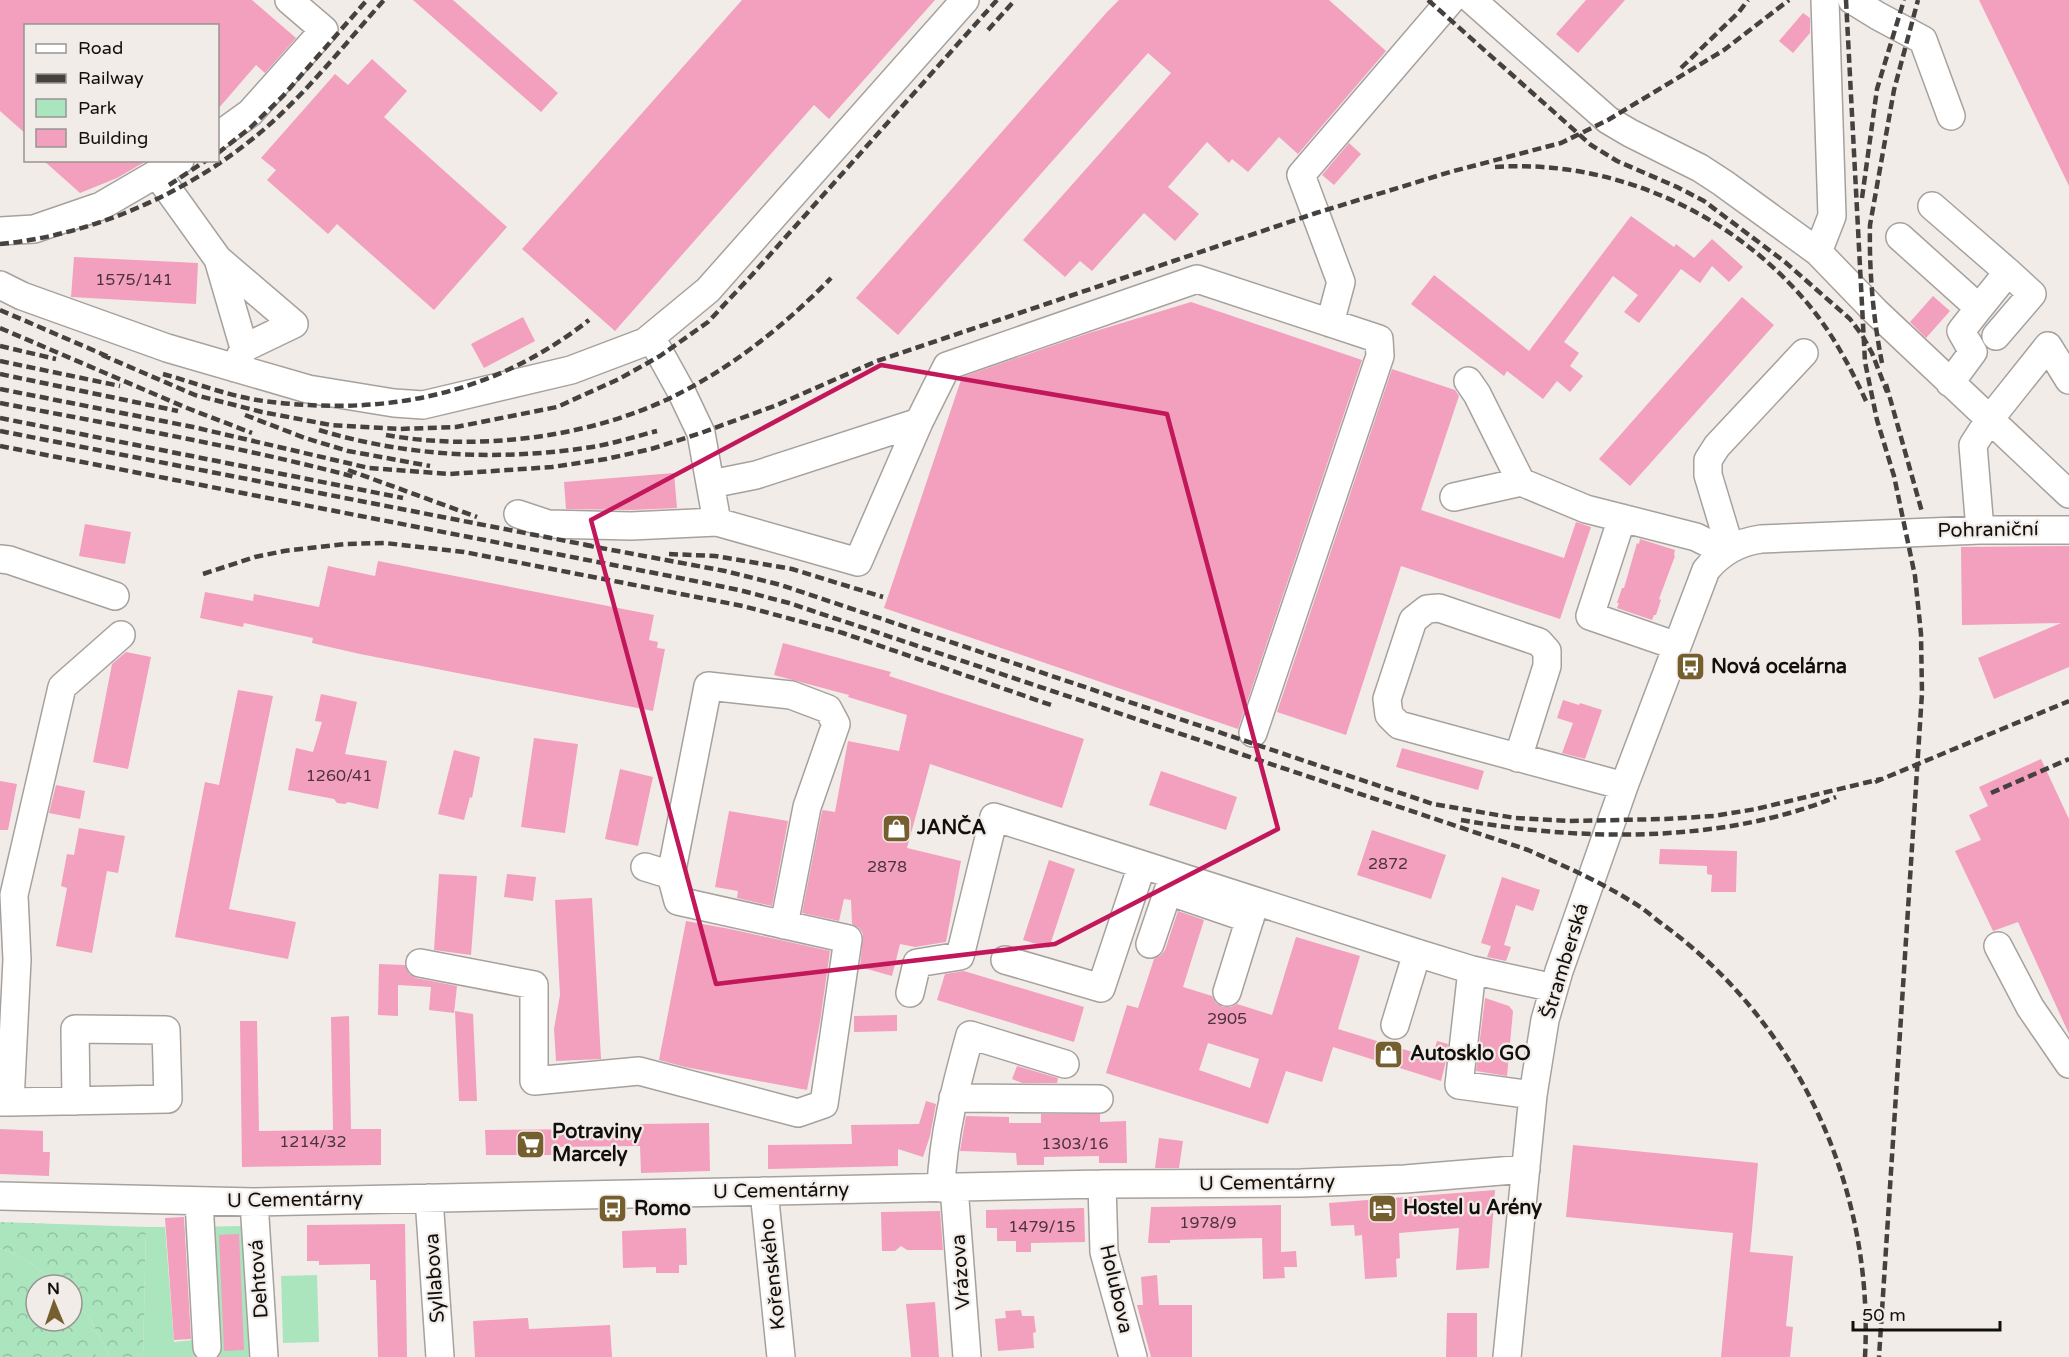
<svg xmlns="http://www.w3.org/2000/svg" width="2069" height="1357" font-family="'Varela Round',sans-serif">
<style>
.green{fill:#aae5be}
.forest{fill:url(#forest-crowns)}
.building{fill:#f39fbe;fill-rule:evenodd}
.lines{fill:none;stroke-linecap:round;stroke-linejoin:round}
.minor-casing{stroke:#a7a19d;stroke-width:30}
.minor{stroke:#fff;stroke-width:27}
.rail{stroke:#44413f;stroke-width:4.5;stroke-dasharray:9 4.5;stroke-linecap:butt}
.marked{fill:none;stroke:#c2185b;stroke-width:4.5;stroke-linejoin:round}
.labels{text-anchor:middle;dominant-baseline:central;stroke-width:4.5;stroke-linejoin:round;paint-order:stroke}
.number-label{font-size:16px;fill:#4a343a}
.street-label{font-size:20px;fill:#12100e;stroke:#f2ece8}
.poi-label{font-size:20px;font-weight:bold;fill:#12100e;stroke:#f2ece8;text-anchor:start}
</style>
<defs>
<pattern id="forest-crowns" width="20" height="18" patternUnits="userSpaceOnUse" patternTransform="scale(1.5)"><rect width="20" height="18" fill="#aae5be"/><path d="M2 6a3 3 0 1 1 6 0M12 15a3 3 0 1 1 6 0" fill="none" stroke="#91c3a2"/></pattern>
</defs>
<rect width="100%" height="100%" fill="#f2ece8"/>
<path class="green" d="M244,1226l10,131h-111l3,-130h19l9,115 19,-2 -8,-113z
M0,1248l23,10 38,27h-25v36h36v-25l19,25 19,36h-110z
M317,1275l2,67 -36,1 -2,-67z"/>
<path class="forest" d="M0,1222l146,5 -3,130h-33l-19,-36 -19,-25v-11h-11l-38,-27 -23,-10z
M0,1261l43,24h-7v36h36v-6l25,42h-97z"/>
<path class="building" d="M0,0h252l44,38 -31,35 -9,-8 -38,44v-83h-192v108l-26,-23z
M413,0h40l105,93 -17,19z
M742,0h193l-106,119 -15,-14 -199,226 -93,-82z
M1119,0h210l57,51 -88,103 -19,-17 -31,35 -16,-13 -3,4 -22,-21 -39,45 31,27 -24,27 -31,-28 -52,58 -12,-10 -15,16 -42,-37 148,-167 -23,-20 -250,282 -42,-37 251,-286z
M1586,0h39l-47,53 -22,-19z
M1979,0h90v186z
M1803,13l7,5v15l-17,20 -14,-12z
M372,59l35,32 -23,26 123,110 -73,83 -97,-86 -9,10 -61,-54 9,-10 -15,-12 74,-84 13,11z
M1349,143l12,11 -27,31 -12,-10z
M43,160h105l-31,18 -37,15z
M1631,216l43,31 2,-3 18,14 18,-19 31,28 -14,15 -17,-16 -12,17 -19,-14 -42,54 -15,-11 14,-17 -25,-19 -49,66 15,11 -9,13 13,10 -13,16 -13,-11 -14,18 -36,-28 -3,5 -93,-72 23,-29 95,76z
M74,257l124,6 -2,41 -125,-7z
M1933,296l17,15 -24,27 -16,-16z
M1742,297l32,28 -144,161 -31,-27z
M1191,302l171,58 -124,369 -354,-121 78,-231 127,-44z
M523,317l12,24 -51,27 -13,-24z
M1392,369l63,21 4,6 -38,114 143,48 12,-36 15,5 -31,92 -159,-53 -55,169 -69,-23z
M674,473l3,35 -46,2 -65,-1 -2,-27z
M85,524l46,8 -6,32 -46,-8z
M1640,539l35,11 -1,5 1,1 -16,43 2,1 -5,15h-2l-2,5 -35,-12 2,-5h-2l5,-15h2l13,-45 2,1z
M2069,546v121l-75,32 -16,-41 83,-35 -99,2 -1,-78z
M378,561l276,54 -5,25 9,2 -1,6 8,1 -12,62 -293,-57 -48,-11 1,-5 -69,-15 -1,4 -43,-9 5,-26 48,9 1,-7 65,13 9,-41 47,10z
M783,643l108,29 -2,4 195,63 -22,69 -132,-44 -23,84 54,13 -15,81 -31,5 -15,-3 -8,32 -32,-9 3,-33 -4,-6 -7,-4 -1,-24 -7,-1 -5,22 -37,-8 20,-102 1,-1 12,2 13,-71 51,10 8,-36 -59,-18 1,-2 -75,-20z
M126,652l25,5 -23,112 -35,-7 19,-98z
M238,690l35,6 -44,213 67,13 -8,37 -113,-22 30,-155 14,3z
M321,694l36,8 -12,52 42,7 -9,48 -30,-7 -3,2 -8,-1 -3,-4 -46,-9 8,-42 17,4 9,-30 -7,-1z
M1563,700l16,5 1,-2 22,7 -17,49 -23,-6 11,-30 -16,-5z
M534,738l44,6 -13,89 -44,-6z
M1402,748l82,23 -6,19 -82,-23z
M454,750l26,7 -8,41 -2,-1 -6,23 -26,-6z
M2041,759l28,60v215l-51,-112 -25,9 -38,-80 26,-11 -12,-25 19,-9 -9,-19z
M620,769l33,8 -15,69 -33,-7z
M1161,771l76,26 -11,33 -77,-25z
M0,781l17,3 -9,46h-8z
M56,785l29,6 -5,28 -31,-6z
M729,811l59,10 -16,85 -35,-8 1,-7 -23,-4z
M79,828l46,8 -7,37 -11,-2 -15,82 -36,-7 11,-58 -6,-2 6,-32 7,1z
M1372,830l74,25 -15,44 -74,-24z
M1660,849l77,2 -1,41h-25l1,-17 -5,-1v-8l-48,-2z
M1049,860l26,9 -26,79 -26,-8z
M439,874l38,2 -6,79 -37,-5z
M507,874l29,3 -3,24 -29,-4z
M1502,877l38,13 -7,21 -17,-6 -12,40 7,2 -5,14 -19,-4 4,-11 -10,-3z
M592,898l9,161 -45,2 -2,-32 6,-34 -5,-95z
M1178,911l26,9 -21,67 29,9 4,7 7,4h8l6,-3 35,11 24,-78 64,19 -22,73 94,29 5,-17 11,3 -3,21 -4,16 -108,-34 -11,35 -36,-11 -18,53 -162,-51 21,-68 11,3 16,-49 7,-4 4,-5zM1208,1043l51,16 -9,29 -51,-18z
M686,921l44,8 100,22 -10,71 -13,68 -122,-23 -26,-7z
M379,964l26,1 4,9 7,4 41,8 -3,27 -25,-3 2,-23 -33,-2v31l-20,-1z
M964,971l120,36 -10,35 -137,-42 8,-26z
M1485,998l24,8 4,5 -6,65 -31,-5z
M455,1011l18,3 4,87h-18z
M897,1015v16l-43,1v-16z
M349,1016l2,113h30v36l-139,2 -2,-146h17l2,110 74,-1 -2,-113z
M1017,1066l41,12 -1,5h-35l-10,-4z
M926,1101l10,3 -6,32 -7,21 -25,-8v17l-130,3v-24l84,-1 -1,-19 68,-1z
M1041,1114h59v8l26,-1 1,42h-28v-7l-55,1v8h-27l-1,-12 -56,-2 6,-35 43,1v6h32z
M709,1123l1,48 -69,2 -1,-27 -89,1 1,8h-66l-1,-25 114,-1 41,-2v-3z
M0,1129l43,2v21h7l-1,24 -49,-2z
M1159,1138l24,3 -4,27h-24z
M1573,1145l185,18 -8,89 43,4 -7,70 7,1 -3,30h-69l12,-124 -167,-16z
M1495,1190l-6,78 -33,2 3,-42 -60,5 1,25 -4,1 1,18 -32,2 -3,-44 -7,1 -1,-11 -23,1 -2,-23z
M1281,1205v47l15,-1 1,16h-13l1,11 -22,1 -1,-41 -92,2v3h-22l3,-36z
M1084,1208l1,34 -54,1v9h-15v-11h-19v-13h-11v-18z
M940,1211l3,39h-36l-6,-4 -6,5h-13l-1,-39z
M184,1217l7,122 -17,1 -9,-122z
M405,1224l2,133h-29l-2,-77h-6v-16l-51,1v-4h-12v-36z
M686,1228l1,37h-8v8h-23v-6l-33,1 -1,-37z
M239,1234l5,116 -20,1 -5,-116z
M1157,1275l2,30h33v52h-41l-14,-52h6l-2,-28z
M935,1302l4,55h-28l-5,-53z
M1021,1310l1,6h12l2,16 -3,1 1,15 -36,3 -3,-32 11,-1 -1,-7z
M1447,1313h30v44h-31z
M528,1318l1,11 81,-4 2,32h-137l-2,-36z"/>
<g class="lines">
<defs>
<path id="minor" d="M1472,0l136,120 22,13 70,35 23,15 95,69 57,59 194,183
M1852,0l26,16 45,24 28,76
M218,136l32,-23 74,-83 -35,-30
M157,174l61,85 76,65 -50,24 -9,20
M1932,206l76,66 -29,36
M0,231l34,-2 67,-23 79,-46
M1900,237l79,71 -18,23 12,21 -23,31
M1818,252l14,-36 -7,-216
M218,259l26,89
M0,285l22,11 145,52 141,41 86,14 29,2 148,-35 74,-28 63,-52 257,-290
M1330,323l11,-41 -40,-107 150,-175
M1996,336l36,-42 -24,-22
M651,337l31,56 19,40 16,89 141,40 61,-140 -163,53 -45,9
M1468,381l9,13 44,88 65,27 110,28 16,8 11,8
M919,422l28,-56 250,-87 182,60 1,17 -127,377
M1454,497l67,-15
M518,514l30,10 83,2 86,-4
M1622,518l-32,98 87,30
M1980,530l-7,-85 16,-25 59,-74 21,34
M1730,548l-22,-73v-15l9,-14 87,-93
M0,559l9,1 106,36
M1518,758l29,-92v-15l-8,-9 -100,-34 -12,1 -14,11 -26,79 2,16 10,10 225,61
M671,875l37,-189 83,9 37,14 8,15 -29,83 -23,118
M1150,944l18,-53 82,28
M1998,946l32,61 39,57
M1005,960l96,28 41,-123
M420,963l114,22v96l105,-10 159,42 26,-9 24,-165 -170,-38 -7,-26 -26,-8
M1472,970l-13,115 74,10
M1227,992l28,-90
M910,993l7,-30 43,-7 34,-139 423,136 55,17 82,18
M1395,1025l22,-72
M953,1098l146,1
M0,1102h10l7,-142 -3,-65 48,-208 59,-52
M10,1102l158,-3 -2,-69 -91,-1 1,72
M1102,1184l2,68 29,105
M954,1187l13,170
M941,1188c2,-53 15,-103 29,-153l95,29
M764,1191l17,166
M0,1196l254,6 848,-18 199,-1 104,-4 121,-10
M429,1198l11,159
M199,1201l8,146
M254,1202l10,155
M1507,1357l26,-262 12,-75 14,-49 65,-185 82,-216c14,-17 32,-28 55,-31l219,-9h89"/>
</defs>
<use href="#minor" class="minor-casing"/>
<use href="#minor" class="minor"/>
<path class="rail" d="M1428,0l163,145 26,16 60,26 27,14 81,61 65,57 12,16 10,18 15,39
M1846,0l19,362 12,58 17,56 21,100 6,58 1,59 -43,664
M988,30l27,-30
M1681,68l58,-56 9,-12
M218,153l32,-25 33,-32 84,-96
M1495,167c115,-8 231,43 307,130 27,30 47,67 64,104
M169,185l38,-25
M1862,198l15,-109 27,-89
M0,244c104,-10 213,-62 287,-136 34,-33 65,-72 97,-108
M0,310l109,47
M0,328l187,80 65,25
M0,346l56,13
M102,355l93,40 67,17 69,13 68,4 57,-2 101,-20 62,-28 41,-23 48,-34 43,-46 246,-276
M0,361l120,25
M1882,363c-9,-45 -13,-93 -12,-138l24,-135 24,-90
M0,374l178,37
M163,374c26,7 52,17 79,23 22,5 45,7 67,8 104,6 199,-21 280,-85
M1886,384l36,128
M0,389l193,38 176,41 80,6 103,-7 54,-8 45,-10 50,-16 76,-28 100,-44 439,-148 134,-41 111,-29 47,-23 116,-70 65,-50
M0,403c119,23 238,43 355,74
M245,415l60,23 43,13 82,15
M0,418l403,80
M319,430c86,26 177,31 266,18 24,-3 48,-11 72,-17
M0,431l592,115
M386,435c95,17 212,2 298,-44 55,-29 103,-68 147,-113
M0,446l675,131 64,13 50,13 739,247c34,15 69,30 101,50 15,8 27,20 40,29 133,100 205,263 196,428
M348,470l129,47
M585,545l140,26 56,14 652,219 82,14 54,3 96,-2 49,-3 42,-7 125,-30
M669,554l46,2 77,13 91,28
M203,574l52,-17 29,-6 61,-7 40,-1 79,9 279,54 100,27 208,72
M1875,782l194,-81
M1991,793l78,-34
M1461,820c120,21 260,24 375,-23"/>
</g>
<path class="marked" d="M881,365l286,49 111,415 -223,115 -339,40 -125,-464z"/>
<defs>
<symbol id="bus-square" viewBox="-11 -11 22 22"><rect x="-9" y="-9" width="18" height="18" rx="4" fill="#755f2f" stroke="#f2ece8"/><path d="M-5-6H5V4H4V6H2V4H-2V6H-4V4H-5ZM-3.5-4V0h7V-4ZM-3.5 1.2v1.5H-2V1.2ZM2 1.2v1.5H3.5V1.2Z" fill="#fff"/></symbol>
<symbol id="shop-square" viewBox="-11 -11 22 22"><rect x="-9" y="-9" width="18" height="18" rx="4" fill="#755f2f" stroke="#f2ece8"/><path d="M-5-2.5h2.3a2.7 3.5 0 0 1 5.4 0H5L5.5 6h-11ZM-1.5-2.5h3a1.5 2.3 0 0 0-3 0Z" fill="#fff"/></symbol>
<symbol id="supermarket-square" viewBox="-11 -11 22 22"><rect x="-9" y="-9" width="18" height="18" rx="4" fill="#755f2f" stroke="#f2ece8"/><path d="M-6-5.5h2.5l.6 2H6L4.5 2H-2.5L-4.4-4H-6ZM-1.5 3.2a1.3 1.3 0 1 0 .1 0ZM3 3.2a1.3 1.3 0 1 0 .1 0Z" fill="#fff"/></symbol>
<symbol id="hotel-square" viewBox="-11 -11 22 22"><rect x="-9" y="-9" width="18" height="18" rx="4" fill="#755f2f" stroke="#f2ece8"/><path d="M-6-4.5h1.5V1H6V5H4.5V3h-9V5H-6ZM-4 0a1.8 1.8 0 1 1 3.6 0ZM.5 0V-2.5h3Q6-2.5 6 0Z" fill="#fff"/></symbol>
</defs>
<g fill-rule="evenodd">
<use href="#bus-square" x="1674" y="650" width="33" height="33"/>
<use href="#shop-square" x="880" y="812" width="33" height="33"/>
<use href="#shop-square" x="1372" y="1038" width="33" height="33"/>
<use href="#supermarket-square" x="514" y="1128" width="33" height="33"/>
<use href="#hotel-square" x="1366" y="1192" width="33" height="33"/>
<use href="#bus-square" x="596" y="1192" width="33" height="33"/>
</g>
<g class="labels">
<g class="number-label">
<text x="134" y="280">1575/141</text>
<text x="339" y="776">1260/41</text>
<text x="1388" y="864">2872</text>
<text x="887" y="867">2878</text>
<text x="1227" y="1019">2905</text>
<text x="313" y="1142">1214/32</text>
<text x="1075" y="1144">1303/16</text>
<text x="1208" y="1223">1978/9</text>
<text x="1042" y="1227">1479/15</text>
</g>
<g class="street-label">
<text transform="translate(1988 530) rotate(-1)">Pohraniční</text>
<text transform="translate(1565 961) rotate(-73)">Štramberská</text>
<text transform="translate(1267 1183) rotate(-1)">U Cementárny</text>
<text transform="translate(781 1191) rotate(-1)">U Cementárny</text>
<text transform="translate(295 1200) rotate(-1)">U Cementárny</text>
<text transform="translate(961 1272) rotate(-94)">Vrázova</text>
<text transform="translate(773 1274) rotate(-96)">Kořenského</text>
<text transform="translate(435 1278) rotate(-94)">Syllabova</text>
<text transform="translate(259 1279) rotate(-94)">Dehtová</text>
<text transform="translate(1116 1289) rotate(77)">Holubova</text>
</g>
<g class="poi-label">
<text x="1711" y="667">Nová ocelárna</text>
<text x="917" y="828">JANČA</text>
<text x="1410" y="1054">Autosklo GO</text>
<text x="552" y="1132">Potraviny<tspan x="552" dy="23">Marcely</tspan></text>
<text x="1403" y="1208">Hostel u Arény</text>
<text x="634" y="1209">Romo</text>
</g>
</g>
<rect x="24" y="24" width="195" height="138" fill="#f2ece8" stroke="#989491" stroke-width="1.5"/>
<rect x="36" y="44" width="30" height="9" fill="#ffffff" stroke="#989491" stroke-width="1.5"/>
<text x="78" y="54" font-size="18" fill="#12100e">Road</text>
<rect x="36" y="74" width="30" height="9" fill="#44413f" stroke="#989491" stroke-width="1.5"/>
<text x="78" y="84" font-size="18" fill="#12100e">Railway</text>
<rect x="36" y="99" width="30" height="18" fill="#aae5be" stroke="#989491" stroke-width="1.5"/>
<text x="78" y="114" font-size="18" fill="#12100e">Park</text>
<rect x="36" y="129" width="30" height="18" fill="#f39fbe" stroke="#989491" stroke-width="1.5"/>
<text x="78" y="144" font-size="18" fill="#12100e">Building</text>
<g transform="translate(54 1303) rotate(358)"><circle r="28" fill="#f2ece8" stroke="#989491" stroke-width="1.5"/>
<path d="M0-4.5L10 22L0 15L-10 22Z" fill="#755f2f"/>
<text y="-9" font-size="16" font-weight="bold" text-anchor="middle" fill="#12100e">N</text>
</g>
<path d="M1853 1321v9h147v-9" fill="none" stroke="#12100e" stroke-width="3"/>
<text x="1862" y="1321" font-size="18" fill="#12100e" stroke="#f2ece8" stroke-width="4.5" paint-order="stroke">50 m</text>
</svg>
